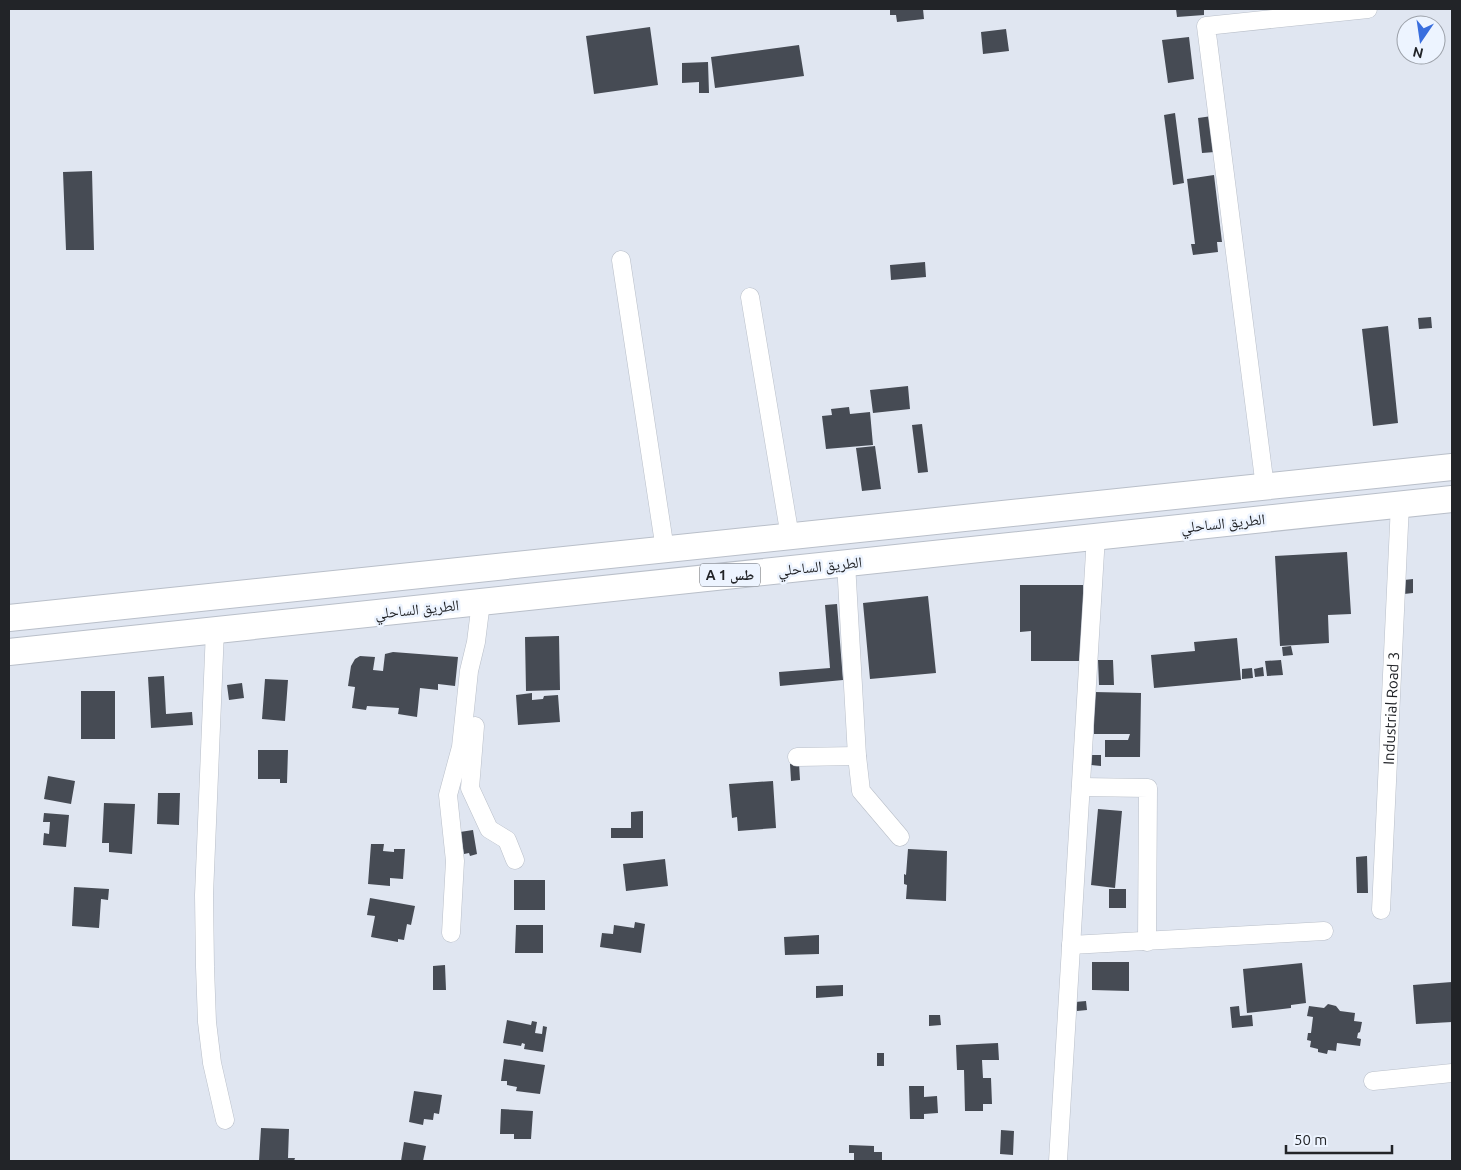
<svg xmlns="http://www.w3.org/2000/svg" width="1461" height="1170" font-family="Ubuntu,'Noto Naskh Arabic',sans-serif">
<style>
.building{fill:#464b54}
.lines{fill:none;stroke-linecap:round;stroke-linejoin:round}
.minor-casing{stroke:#b9bfc9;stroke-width:19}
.highway-casing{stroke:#b9bfc9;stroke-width:28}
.minor{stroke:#fff;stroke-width:18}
.highway{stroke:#fff;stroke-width:26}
.labels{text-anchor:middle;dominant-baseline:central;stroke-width:5;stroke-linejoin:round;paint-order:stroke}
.shield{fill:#edf4ff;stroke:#5f6268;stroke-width:1}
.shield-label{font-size:14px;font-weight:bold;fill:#222428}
.street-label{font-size:15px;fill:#222428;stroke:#edf4ff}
</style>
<rect width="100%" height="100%" fill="#e0e6f1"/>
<path class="building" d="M890,9h33l1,10 -27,3 -1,-7h-6z
M1176,9h28v6l-27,2z
M650,27l8,58 -64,9 -8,-58z
M1006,29l3,22 -26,3 -2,-22z
M1189,37l5,42 -26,4 -6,-43z
M799,45l5,31 -89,12 -4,-31z
M708,62l1,31h-10v-11l-17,1v-20z
M1175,113l9,70 -11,2 -9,-70z
M1212,116l3,36 -13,1 -4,-35z
M92,171l2,79h-28l-3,-78z
M1214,175l8,67h-5l1,10 -25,3 -2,-11h4l-8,-65z
M925,262l1,15 -35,3 -1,-15z
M1431,317l1,11 -13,1 -1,-11z
M1388,326l10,97 -25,3 -11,-97z
M908,386l2,23 -37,4 -3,-23z
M849,407l1,7 20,-2 3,33 -47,4 -4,-33 10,-1 -1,-6z
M922,424l6,48 -10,1 -6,-48z
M875,446l6,43 -19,2 -6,-43z
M1347,552l4,62 -23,1 1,28 -49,3 -5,-90z
M1413,579v14l-9,1v-14z
M1020,585h63v76h-52v-30l-11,1z
M928,596l8,77 -66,6 -7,-76z
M837,604l6,76 -63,6 -1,-14 51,-4 -5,-63z
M559,636l1,54 -34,1 -1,-54z
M1237,638l4,42 -87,8 -3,-33 44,-4 -1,-9z
M1291,646l2,9 -10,1 -1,-9z
M393,652l65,5 -3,29 -17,-2v6l-18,-2 -3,29 -19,-3 1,-6 -32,-2 -1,4 -14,-2 3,-21 -7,-1 3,-20 4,-7 5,-3 15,1 -2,13 10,1 2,-17z
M1098,660h15l1,25h-15z
M1281,660l2,15 -16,1 -2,-15z
M1263,667l1,9 -9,1 -1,-8z
M1252,668l1,10 -11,1v-10z
M164,676l2,38 26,-2 1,13 -42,3 -3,-51z
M265,679l23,1 -3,41 -23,-2z
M242,683l2,15 -15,2 -2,-15z
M81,691h34v48h-34z
M1094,692l47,1 -1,64h-35v-17h23l2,-6h-36z
M532,693v7l11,-1 1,-3 14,-1 2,27 -42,3 -2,-30z
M258,750h30l-1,33h-7v-4h-22z
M1092,755h9v11l-10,-1z
M799,763l1,17 -9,1 -1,-17z
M48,776l27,5 -4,23 -27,-5z
M773,781l3,47 -38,3 -1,-14 -5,1 -3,-34z
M158,793h22l-1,32 -22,-1z
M104,803l31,1 -3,50 -23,-2v-9h-7z
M1098,809l24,2 -7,77 -24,-3z
M643,811v27h-32v-10h20v-16z
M44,813l25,2 -3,32 -23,-2 1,-12 5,1 1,-12h-7z
M473,830l4,24 -7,2 -1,-3 -5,1 -4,-22z
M371,844h13l-1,7 11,1v-3h11l-2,30 -13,-1v8l-22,-2z
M908,849l39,2 -1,50 -40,-2 1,-14 -3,-1v-10l2,1z
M1367,856l1,37h-11l-1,-36z
M665,859l3,27 -42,5 -3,-27z
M514,880h31v30h-31z
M74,887l35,2 -1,11 -7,-1 -2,29 -27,-2z
M1109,889h17v19h-17z
M370,898l45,8 -4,19 -4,-1 -3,16 -6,-1v3l-27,-5 4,-21 -8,-1z
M635,922l10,2 -4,29 -41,-6 2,-14 11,1 1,-9 20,3z
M516,925h27v28h-28z
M819,935v19l-34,1 -1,-18z
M1092,962h37v29l-37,-1z
M1302,963l4,40 -15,2v3l-44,5 -4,-44z
M445,965l1,25h-13v-24z
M1452,982v40l-36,2 -3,-39z
M843,985v11l-27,2v-12z
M1086,1001l1,9 -10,1 -2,-9z
M1328,1004l8,2 4,5 15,2 -1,8 8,1 -2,10 -2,1 -1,5 4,1 -1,7 -23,-3 -1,8 -8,-1 -1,4 -9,-2v-3l-8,-2 1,-6 -4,-1 1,-7h3l2,-16 -6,-1 2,-10 15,2z
M1239,1006l1,10 12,-1 1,11 -21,2 -2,-21z
M929,1015h11l1,10 -12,1z
M507,1020l24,5 1,-4 5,1 -2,11 7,1 1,-8 4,1 -4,25 -19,-3 1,-5 -3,-1 -1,3 -18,-3z
M998,1043l1,17h-17l1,18h8l1,26h-9v7h-18l-1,-41h-7l-1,-25z
M877,1053h7v13h-7z
M504,1059l41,6 -5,29 -24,-3 1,-4 -10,-2v-4h-6z
M909,1086h15v11l13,-1 1,17 -14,1v5h-14z
M414,1091l28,4 -3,19 -5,-1 -1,7 -9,-1 -1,6 -14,-3z
M501,1109l32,2 -2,28h-17v-5h-14z
M261,1128l28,1 -1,29h7l-1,3h-35z
M1001,1130l13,1 -1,24 -13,-1z
M404,1142l22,4 -3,15h-22z
M849,1145l25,1v6h8v9h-28v-8h-5z"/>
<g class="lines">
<defs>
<g id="minor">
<path d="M621,260l44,290"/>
<path d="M750,297l40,240"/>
<path d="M1265,487l-59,-461 162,-17"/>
<path d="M846,563l11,193 4,35 39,46"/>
<path d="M215,630l-11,265 1,72 2,55 5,41 13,57"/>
<path d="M475,726l-5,62 19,41 18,11 8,20"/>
<path d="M797,757l60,-1"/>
<path d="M1081,787l67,1 -1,154"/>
<path id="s1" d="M1381,910l19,-406"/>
<path d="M451,933l4,-72 -7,-66 13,-48 8,-76 7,-29 5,-40"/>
<path d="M1071,945l253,-14"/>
<path d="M1373,1081l79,-8"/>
<path d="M1058,1161l38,-625"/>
</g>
<path id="highway" d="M9,618l1443,-151
M9,652l1443,-153"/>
</defs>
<use href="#minor" class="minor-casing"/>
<use href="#highway" class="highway-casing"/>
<use href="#minor" class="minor"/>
<use href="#highway" class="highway"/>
</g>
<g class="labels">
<rect class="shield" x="700" y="563.5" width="60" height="23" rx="4"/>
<g class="shield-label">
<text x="730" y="575">A 1 طس</text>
</g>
<g class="street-label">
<text transform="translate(1223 523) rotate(-6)">الطريق الساحلي</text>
<text transform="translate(820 566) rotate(-6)">الطريق الساحلي</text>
<text transform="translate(417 609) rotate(-6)">الطريق الساحلي</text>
<text stroke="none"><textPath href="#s1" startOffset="202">Industrial Road 3</textPath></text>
</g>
</g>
<rect width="1461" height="1170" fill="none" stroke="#222428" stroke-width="20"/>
<g transform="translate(1421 40) rotate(193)"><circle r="24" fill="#edf4ff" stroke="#9ca1a9"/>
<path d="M0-4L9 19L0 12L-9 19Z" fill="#396ede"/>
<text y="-8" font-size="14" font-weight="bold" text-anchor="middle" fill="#222428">N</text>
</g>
<path d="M1286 1145v8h106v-8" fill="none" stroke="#222428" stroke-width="2.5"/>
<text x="1294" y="1145" font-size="15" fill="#222428" stroke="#edf4ff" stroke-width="4" paint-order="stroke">50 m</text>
</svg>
